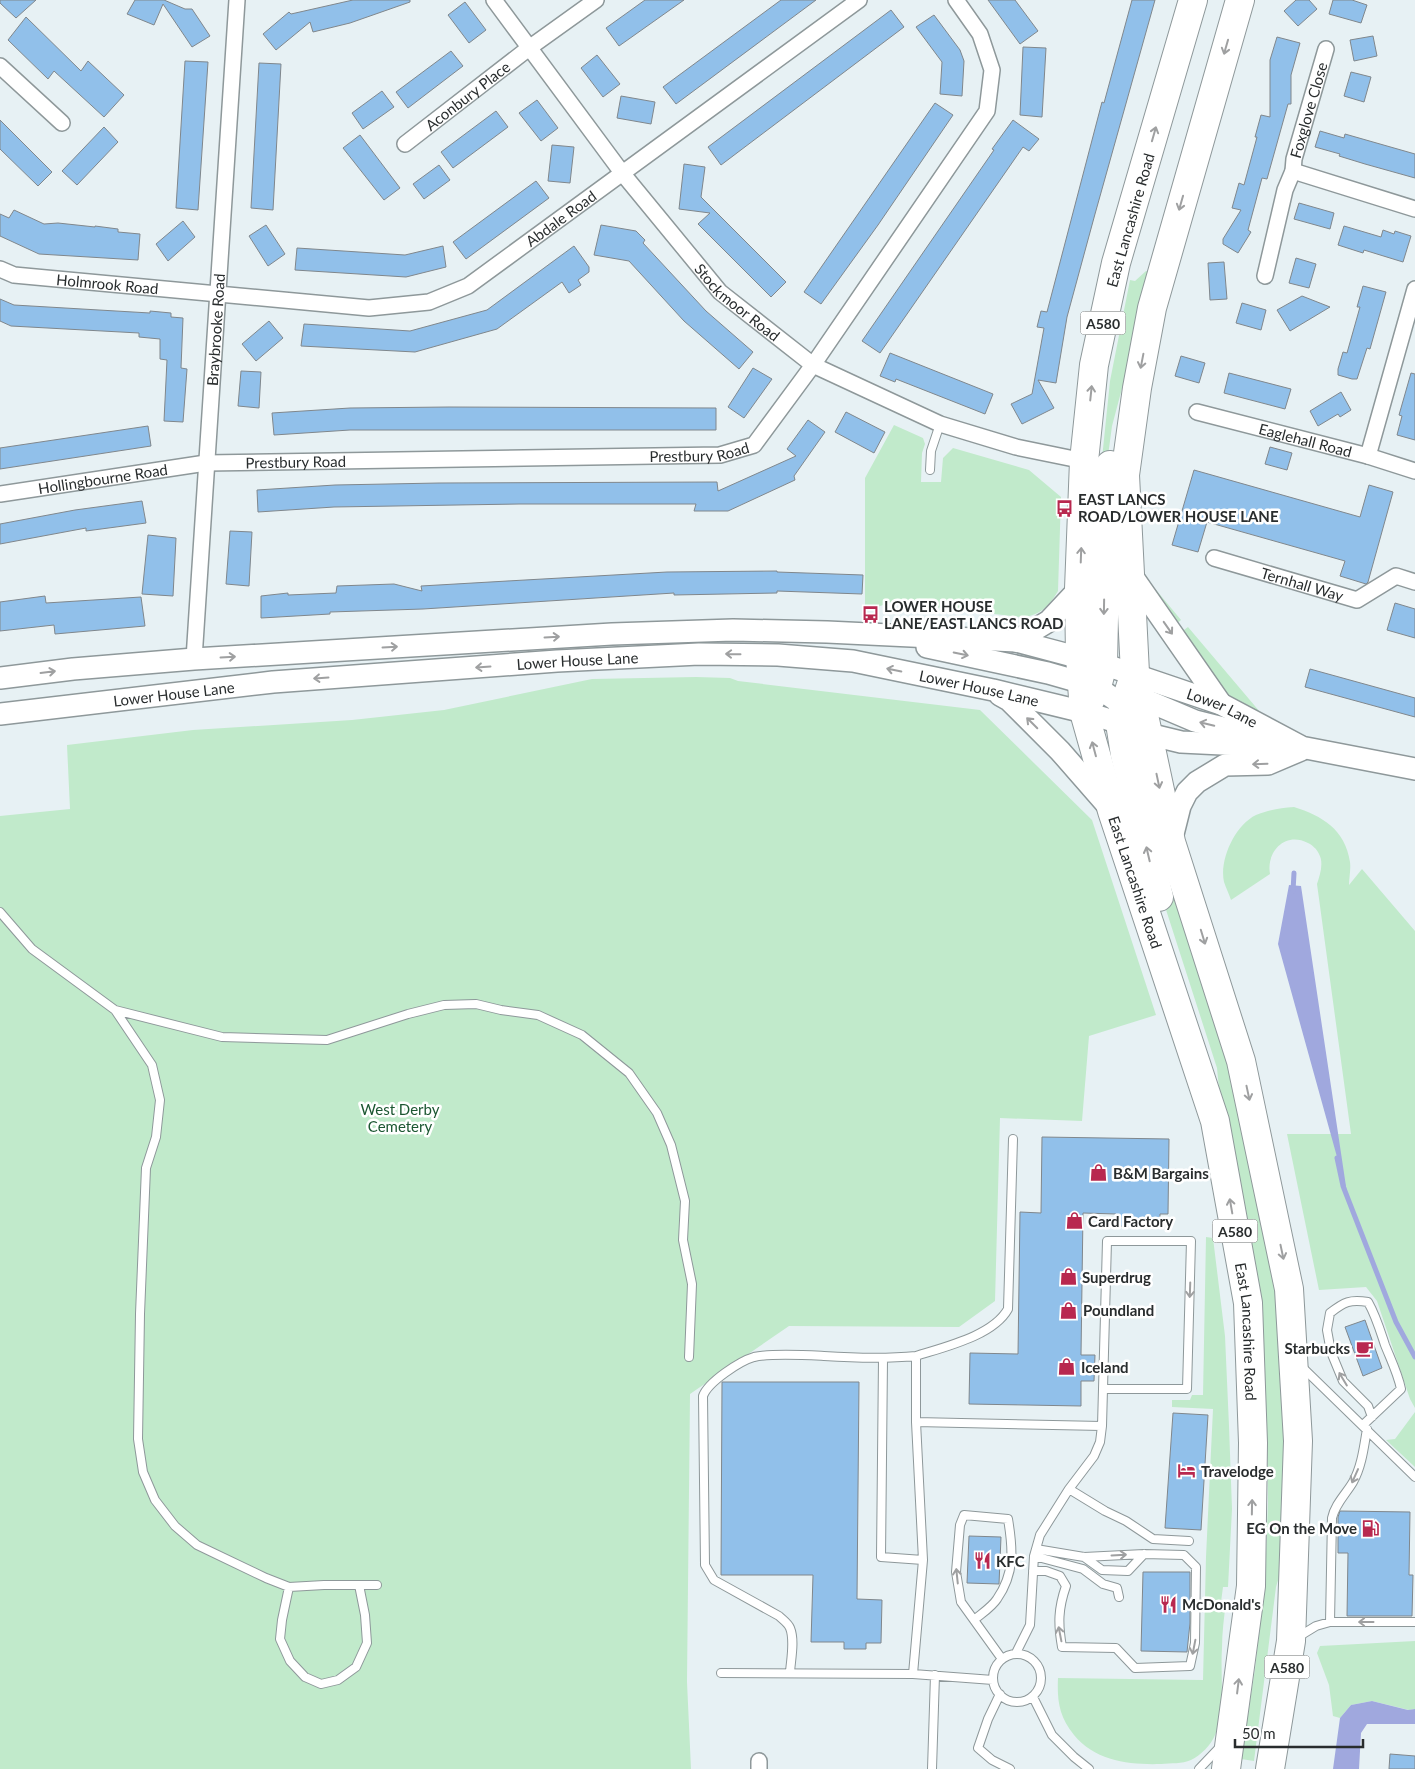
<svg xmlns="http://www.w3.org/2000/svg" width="1415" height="1769" font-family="Lato,sans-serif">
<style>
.green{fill:#c1eacb}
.water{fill:#a0a8de}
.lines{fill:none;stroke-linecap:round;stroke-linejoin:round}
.stream{stroke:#a0a8de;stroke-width:5}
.building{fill:#91c0ea;stroke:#80878c}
.lane-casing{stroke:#8e989a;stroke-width:10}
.street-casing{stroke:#8e989a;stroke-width:18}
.secondary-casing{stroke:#8e989a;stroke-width:24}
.highway-casing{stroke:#8e989a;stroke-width:30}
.lane{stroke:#fff;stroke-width:8}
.street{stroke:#fff;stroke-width:15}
.secondary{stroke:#fff;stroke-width:21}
.highway{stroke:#fff;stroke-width:28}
.oneway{stroke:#9fa0a1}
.labels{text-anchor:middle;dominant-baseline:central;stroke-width:5;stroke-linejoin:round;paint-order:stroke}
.shield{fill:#fff;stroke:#696c6d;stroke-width:1}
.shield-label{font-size:14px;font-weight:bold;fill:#292d2e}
.street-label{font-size:15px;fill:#292d2e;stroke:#fff}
.poi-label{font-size:15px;font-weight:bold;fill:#292d2e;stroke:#fff;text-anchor:start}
.park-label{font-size:15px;fill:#1c5732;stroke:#fff}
</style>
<rect width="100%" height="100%" fill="#e7f1f4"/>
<path class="green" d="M1146,271l5,1 -14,60 -25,94 -7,52h-5l10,-97 20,-101 5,1z
M894,425l29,13 2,6 -3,9 -1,29h20l2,-24 10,-10 76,22 32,27 -3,94c-9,15 -19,26 -38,26l-128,-15 -27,9v-133z
M1152,585l29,35 -7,6 -22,-36z
M1188,627l72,85 -12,-4 -23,-15 -45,-60z
M696,677l34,1 8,3 242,29 112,110 64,195 -67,21 -7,85 -82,-3 -5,183 -36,26 -170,-1 -99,68 -3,288 4,87h-691v-953l70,-7 -3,-64 126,-15 159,-10 92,-10 148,-31z
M1294,807c28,9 51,22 56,55 1,7 -1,16 -1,23l13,-16 53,62v477l-5,-9 -33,-98 -11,-14 -47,3 -32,-156h64l-34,-250c3,-9 7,-21 2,-30 -2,-5 -7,-9 -11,-11 -23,-12 -42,9 -38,31l-39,26c-2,-6 -5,-12 -7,-18 -5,-22 11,-57 32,-67 12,-5 24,-7 38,-8z
M1168,870l55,169 56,263 9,245 -12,40 -22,174 -13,-2 14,-90 10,-89 3,-77 -1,-71 -8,-124 -38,-198 -4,-42 -58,-180z
M1206,1237l7,1 12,98 4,90 3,83 -4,78h-5l-2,15h5c-2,15 -4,31 -4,46 -2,26 4,63 -7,87 -4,10 -14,20 -24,25 -9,4 -20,3 -30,4 -31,1 -66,-3 -87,-29 -15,-19 -17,-34 -16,-57l145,2 3,-123 7,-148 -41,-2v-7h18l2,-5h11z
M1415,1412v55l-29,-27 9,-1z
M1415,1641v68l-6,1 -37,-9 -21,4 -11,13 -7,-2 -4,-31 -12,-32 3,-7z"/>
<path class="water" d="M1289,885l12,1 46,307 -69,-249z
M1372,1701l36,9 7,-1v15h-48l-6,9 -2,36h-26l7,-51 11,-13z"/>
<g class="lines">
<path class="stream" d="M1293,891l1,-18
M1337,1158l6,28 53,136 19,35"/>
</g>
<path class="building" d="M0,0h36l-20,18 -16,-15z
M135,0h29l21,9h7l18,27 -18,11 -29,-43 -9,21 -27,-11z
M353,0h57v2l-60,21 -37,9 -3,-10 -34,28 -13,-16 26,-22 2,2z
M645,0h39l-65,46 -13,-18z
M781,0h35l-140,104 -13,-17z
M988,0h27l23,31 -18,13z
M1132,0h23l-60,214 -28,103 -11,66 -18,-3 16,28 -32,16 -11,-20 21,-10 12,-66 -7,-1 4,-16 6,1 55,-210 2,1z
M1296,0h13l8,9 -19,17 -14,-15z
M1333,0h19l15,5 -6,18 -32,-9z
M465,2l21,28 -17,13 -21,-28z
M891,10l13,17 -183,138 -13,-18z
M934,15l26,35 4,11 -2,35 -22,-2 2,-32 -26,-35z
M26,17l55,54 7,-10 36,34 -20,22 -50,-46 -6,8 -40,-39z
M1373,36l4,20 -23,5 -4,-21z
M1277,37l23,6 -9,32v29h-3l-21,75 -5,-1 -14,52 3,2 -13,21 -15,-9v-5l18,-29 -9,-2 7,-25 5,2 13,-48h-2l6,-22 9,2v-57z
M1023,47l23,1 -4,69 -22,-2z
M451,51l12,15 -55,42 -12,-16z
M597,55l23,29 -17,13 -22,-29z
M185,61l23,1 -10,148 -22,-2z
M259,63l22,1 -8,146 -22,-2z
M1351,72l20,5 -7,25 -20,-6z
M382,91l12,16 -31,22 -11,-16z
M621,96l34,6 -4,22 -34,-6z
M537,100l21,28 -17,13 -22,-28z
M935,103l18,12 -75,110 -57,79 -17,-12z
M496,111l12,16 -55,41 -12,-16z
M0,120l52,52 -14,14 -38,-37z
M1013,120l26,19 -10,12 -6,-4 -143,206 -18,-12 132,-191 -2,-1z
M104,127l14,15 -41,43 -15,-14z
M1320,131l24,7 1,-4 70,20v24l-50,-14 -26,-8 1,-2 -25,-7z
M360,135l40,53 -16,12 -41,-52z
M552,145l22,2 -4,36 -22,-2z
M684,164l21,3 -4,30 85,85 -15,15 -73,-73 12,-11 -31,-4z
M439,165l11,15 -26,19 -11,-15z
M536,181l13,17 -83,61 -13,-17z
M1299,203l35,10 -4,16 -36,-10z
M14,210l30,14 14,-1 37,4v-1l23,3v3l22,2 -2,26 -99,-6 -39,-18v-22l9,4z
M183,221l12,16 -27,24 -12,-17z
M266,225l19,29 -17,12 -19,-30z
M601,225l35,6 9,9 -2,3 63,68 47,41 -14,17 -55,-48 -55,-60 -35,-6z
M1344,226l37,11 2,-7 11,4 1,-3 16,5 -8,26 -39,-12 -1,3 -25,-8z
M443,246l3,21 -40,10 -111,-7 2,-22 108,7z
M574,246l15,21v5l-11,8 3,5 -12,8 -7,-11 -65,47 -82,23 -114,-6 3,-22 106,7 77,-21z
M1296,258l20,6 -7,24 -20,-5z
M1224,262l3,37 -17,1 -2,-37z
M1363,286l23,6 -16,57 -3,-1 -10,31h-5l-14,-4v-6l5,-17 4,1 13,-46h-3z
M1302,296l28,11 -40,24 -13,-21z
M0,299l14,6 136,8v-2l21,2v4l12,1 -2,50 6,1 -4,53 -19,-1 3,-61 -7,-1v-20l-21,-2v-4l-128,-7 -11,-5z
M1242,303l24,7 -5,20 -25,-7z
M269,321l14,17 -27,23 -14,-17z
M890,353l103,41 -8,20 -89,-35 -1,3 -15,-6z
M1181,356l24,7 -6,20 -24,-7z
M753,368l19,11 -28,39 -16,-11z
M241,371l20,1 -2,36 -21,-2z
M1229,373l62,16 -6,20 -61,-16z
M1411,373l4,1v66l-18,-5 5,-19 -3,-1z
M1341,392l10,18 -11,7 -2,-3 -20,12 -8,-15z
M449,407l267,1v22h-366l-76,5 -2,-22 78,-5z
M846,412l39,20 -11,21 -39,-21z
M808,420l17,12 -31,44 1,4 -67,31h-34l2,-7h-177l-185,3 -76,5 -1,-22 78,-5 104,-2 278,-1 1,9 78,-35 -9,-7z
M148,426l3,20 -151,23v-21z
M1270,447l22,6 -5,17 -22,-6z
M1194,470l166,47 9,-32 24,7 -25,90 -2,2 -26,-8 5,-15 -138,-39 -9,30 -26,-7z
M142,501l4,22 -60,8v-3l-86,16v-20l75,-14z
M230,531l22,1 -3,54 -23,-2z
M148,535l28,3 -3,58 -31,-2z
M777,571v1l86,3 -1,19 -85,-3v2l-103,2v-2l-251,16 -93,3v2l-69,4v-22l27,-3v2l48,-2 1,-7 57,-2 28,7 -1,-5 104,-6 142,-8z
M45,596l1,7 95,-6 4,29 -90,8 -1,-9 -54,6v-29z
M1395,603l20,6v29l-28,-8z
M1310,669l105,29v19l-110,-30z
M1042,1137l127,2 -1,75h-8v13l-44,-1v-12l-33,-1 -2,142h14l-1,26h-13v25l-112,-2 1,-51 48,1 2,-142 21,1z
M1365,1320l17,48 -19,8 -18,-49z
M722,1382h137l-2,217 25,1 -1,43h-15v6h-22v-7h-33l2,-67h-92z
M1173,1413l35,2 -7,115 -36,-2z
M1340,1511l70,1 -1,63h4l-1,41h-65l1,-63h-10v-36z
M969,1536l32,1 -2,47 -32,-1z
M1143,1572h47v51l-3,29 -46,-1z
M1390,1754l25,2v13h-26z"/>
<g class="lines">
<defs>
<path id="lane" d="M930,470l1,-19 9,-27
M0,912l32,37 83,61 107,27 105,3 81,-26 36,-9 32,-1 25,6 37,5 44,20 47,38 28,40 14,32 14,56 -2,39 9,44 -3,73
M115,1010l37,55 8,35 -4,37 -10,31 -6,146 -2,125 5,33 12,28 20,26 22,19 69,33 23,9 35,-2h53
M916,1356c28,-9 77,-20 92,-47l5,-170
M883,1359l-2,198 42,3
M1300,1365l115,112
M1363,1425l38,-36c-3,-15 -10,-29 -16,-44 -5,-15 -9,-29 -17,-43 -18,-3 -24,0 -38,11l-3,17 4,22 12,29 25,25 4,11
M1069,1489l36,22 21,10 27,18 36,2
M1034,1556l49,13 20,15 14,4 2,9
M1084,1557l18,13 26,1 16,-17
M1033,1571h13l14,5 6,10c-8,23 -8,38 -4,61l54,1 19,20 55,-2 5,-23 1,-76 -12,-12 -40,-1 -60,3 -48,-8
M289,1587l-7,33 -2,19 10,22 15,16 16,7 17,-4 18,-13 11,-24 -2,-28 -6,-30
M974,1620c7,-6 18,-13 23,-21 18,-26 16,-50 11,-80l-44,-4 -4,10 -4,47 5,30 41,57
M1330,1622l2,-104c3,-14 14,-24 21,-36 9,-16 11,-36 14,-53
M1298,1637l18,-11 14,-4h85
M1016,1653l14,-28 4,-69 6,-21 29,-46 25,-33 6,-14 2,-16 5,-185h84l-4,148h-84
M993 1678a24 24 0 1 1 48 0a24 24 0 1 1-48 0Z
M790,1672c1,-13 5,-32 0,-44 -2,-5 -7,-8 -11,-12l-65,-36 -9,-15 -2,-169c5,-14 37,-35 51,-39 18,-4 51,-2 70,-1 31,2 61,3 92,0v66
M721,1673l192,1
M993,1680l-80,-6 10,-114 -7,-138 186,4
M1000,1694l-12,25 -10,29 14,12 18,9
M1033,1697l19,38 22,22 15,12
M932,1769l3,-94
M1199,1769l21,-22"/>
<g id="street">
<path id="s1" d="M494,0l129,174 97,118 93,73 127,59 76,23 68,14"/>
<path d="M0,66l62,57"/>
<path id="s2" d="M405,144l124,-96 67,-48"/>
<path d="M1293,171l122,38"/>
<path id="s3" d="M0,269l14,6 355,33 60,-6 39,-16 391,-286"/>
<path id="s4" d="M1265,276l20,-86 8,-19 1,-12 32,-110"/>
<path id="s5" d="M1197,412l171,44 47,15"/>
<path d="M1368,456l47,-167"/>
<path id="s6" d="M0,494l206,-31 514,-8 34,-10 59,-80 174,-254 5,-41 -12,-36 -24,-34"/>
<path id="s7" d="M1214,558l143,42 39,-24 19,6"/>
<path id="s8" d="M194,659l43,-659"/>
<path d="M759,1761v8"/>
</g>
<g id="secondary">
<path d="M1130,573l91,131"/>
<path d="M1016,641l33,-20 30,-32"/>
<path d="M927,647l121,26 49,14 27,19 9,10"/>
<path id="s9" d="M0,678l73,-9 121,-10 418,-25 121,-4 94,2 189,9 87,23 118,40 79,42"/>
<path d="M1129,693l66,28 64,16"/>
<path d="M1000,695l9,5 51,51 49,56"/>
<path id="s10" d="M0,714l273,-32 284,-21 142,-7 79,1 75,6 140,29 91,22 36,11 28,11 33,8 125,6 109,21"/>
<path d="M1172,838l8,-32 7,-14 10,-10 28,-17 43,-1 33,-14"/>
</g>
<g id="highway">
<path id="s11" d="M1193,0l-77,263 -22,102 -10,96 -5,128 1,67 4,56 28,99 103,310 33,182 5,140 -2,143 -25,183"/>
<path d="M1240,0l-88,308 -15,80 -12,87 10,198 36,169 70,219 48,228 9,152 -7,200 -21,128"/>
<path d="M1135,673l-11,33 -4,17 5,32 34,142"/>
<path d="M1086,708l11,-21 6,-23 3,-139 4,-60"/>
</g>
</defs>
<use href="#lane" class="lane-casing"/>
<use href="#street" class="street-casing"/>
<use href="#secondary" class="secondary-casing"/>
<use href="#highway" class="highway-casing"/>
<use href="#lane" class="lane"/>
<use href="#street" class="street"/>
<use href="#secondary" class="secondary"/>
<use href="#highway" class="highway"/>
</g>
<defs><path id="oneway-shaft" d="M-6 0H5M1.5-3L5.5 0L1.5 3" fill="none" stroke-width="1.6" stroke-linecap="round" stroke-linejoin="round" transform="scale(1.25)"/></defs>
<g class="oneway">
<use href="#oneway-shaft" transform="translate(1226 47) rotate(106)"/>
<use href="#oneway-shaft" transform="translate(1154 134) rotate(-74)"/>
<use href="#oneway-shaft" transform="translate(1181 203) rotate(106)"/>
<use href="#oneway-shaft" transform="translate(1142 361) rotate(101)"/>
<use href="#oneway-shaft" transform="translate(1091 393) rotate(-84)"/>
<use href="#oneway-shaft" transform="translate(1081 555) rotate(-88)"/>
<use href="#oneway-shaft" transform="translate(1104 607) rotate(91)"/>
<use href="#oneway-shaft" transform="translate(1168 628) rotate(55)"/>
<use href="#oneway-shaft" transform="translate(552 637) rotate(-3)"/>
<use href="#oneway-shaft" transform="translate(390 647) rotate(-3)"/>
<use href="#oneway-shaft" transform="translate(733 654) rotate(-179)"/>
<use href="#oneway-shaft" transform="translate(961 654) rotate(12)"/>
<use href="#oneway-shaft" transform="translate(228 657) rotate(-3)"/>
<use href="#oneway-shaft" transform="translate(483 667) rotate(176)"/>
<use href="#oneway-shaft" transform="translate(894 670) rotate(-168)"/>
<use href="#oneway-shaft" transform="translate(48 672) rotate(-7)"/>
<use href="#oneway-shaft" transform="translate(321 678) rotate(176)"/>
<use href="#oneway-shaft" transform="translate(1032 723) rotate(-135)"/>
<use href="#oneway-shaft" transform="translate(1207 724) rotate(-166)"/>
<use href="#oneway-shaft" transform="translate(1094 749) rotate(-105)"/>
<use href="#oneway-shaft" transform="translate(1260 764) rotate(178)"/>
<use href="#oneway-shaft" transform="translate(1158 781) rotate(78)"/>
<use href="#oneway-shaft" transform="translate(1148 854) rotate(-103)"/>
<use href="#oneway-shaft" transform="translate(1203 937) rotate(73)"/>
<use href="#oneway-shaft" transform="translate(1248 1093) rotate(78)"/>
<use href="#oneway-shaft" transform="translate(1231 1206) rotate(-100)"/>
<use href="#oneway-shaft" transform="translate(1282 1252) rotate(78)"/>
<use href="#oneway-shaft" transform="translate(1190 1290) rotate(92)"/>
<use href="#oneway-shaft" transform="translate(1343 1379) rotate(-121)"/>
<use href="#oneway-shaft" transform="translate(1355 1476) rotate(114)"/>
<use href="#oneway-shaft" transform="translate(1252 1507) rotate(-89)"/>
<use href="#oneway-shaft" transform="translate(1119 1555) rotate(-3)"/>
<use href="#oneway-shaft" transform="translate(957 1576) rotate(-96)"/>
<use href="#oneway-shaft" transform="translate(1366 1622) rotate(180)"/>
<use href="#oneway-shaft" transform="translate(1060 1634) rotate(-101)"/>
<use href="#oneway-shaft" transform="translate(1194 1647) rotate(101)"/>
<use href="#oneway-shaft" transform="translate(1238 1686) rotate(-83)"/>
</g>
<defs>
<symbol id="bus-bare" viewBox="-9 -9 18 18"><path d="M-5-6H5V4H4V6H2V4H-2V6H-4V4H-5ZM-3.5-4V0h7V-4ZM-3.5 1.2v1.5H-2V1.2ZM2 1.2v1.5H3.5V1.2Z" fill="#b8284f" stroke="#fff" stroke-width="2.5" paint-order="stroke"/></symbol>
<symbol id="shop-bare" viewBox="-9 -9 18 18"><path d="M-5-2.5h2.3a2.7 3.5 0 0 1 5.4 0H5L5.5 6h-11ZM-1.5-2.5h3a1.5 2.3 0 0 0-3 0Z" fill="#b8284f" stroke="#fff" stroke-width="2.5" paint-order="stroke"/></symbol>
<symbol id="cafe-bare" viewBox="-9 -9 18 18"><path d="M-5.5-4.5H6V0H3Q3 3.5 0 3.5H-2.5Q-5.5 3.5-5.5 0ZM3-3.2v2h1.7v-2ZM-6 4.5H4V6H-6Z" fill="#b8284f" stroke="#fff" stroke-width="2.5" paint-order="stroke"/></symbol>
<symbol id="hotel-bare" viewBox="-9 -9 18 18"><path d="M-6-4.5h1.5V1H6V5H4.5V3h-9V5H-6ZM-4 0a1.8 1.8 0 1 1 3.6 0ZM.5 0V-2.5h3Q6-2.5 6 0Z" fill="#b8284f" stroke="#fff" stroke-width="2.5" paint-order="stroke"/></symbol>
<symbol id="fuel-bare" viewBox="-9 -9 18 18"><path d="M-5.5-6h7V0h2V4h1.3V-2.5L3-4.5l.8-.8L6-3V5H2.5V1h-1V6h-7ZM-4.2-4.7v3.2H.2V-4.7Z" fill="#b8284f" stroke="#fff" stroke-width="2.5" paint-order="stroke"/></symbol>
<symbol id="restaurant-bare" viewBox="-9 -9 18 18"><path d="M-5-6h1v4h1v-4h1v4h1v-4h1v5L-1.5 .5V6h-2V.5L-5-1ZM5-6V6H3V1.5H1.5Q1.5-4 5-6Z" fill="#b8284f" stroke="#fff" stroke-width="2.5" paint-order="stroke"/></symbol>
</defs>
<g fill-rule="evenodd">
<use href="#bus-bare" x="1052" y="496" width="25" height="25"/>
<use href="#bus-bare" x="858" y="602" width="25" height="25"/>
<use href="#shop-bare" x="1086" y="1160" width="25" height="25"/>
<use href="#shop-bare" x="1062" y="1208" width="25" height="25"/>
<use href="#shop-bare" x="1056" y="1264" width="25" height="25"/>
<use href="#shop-bare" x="1056" y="1298" width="25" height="25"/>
<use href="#cafe-bare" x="1352" y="1336" width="25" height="25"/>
<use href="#shop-bare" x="1054" y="1354" width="25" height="25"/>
<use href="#hotel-bare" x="1174" y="1458" width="25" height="25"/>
<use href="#fuel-bare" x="1358" y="1516" width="25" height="25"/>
<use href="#restaurant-bare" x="970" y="1548" width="25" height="25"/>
<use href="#restaurant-bare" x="1156" y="1592" width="25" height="25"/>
</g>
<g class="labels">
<g class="shield">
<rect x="1080.5" y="311.5" width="45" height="23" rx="4"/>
<rect x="1212.5" y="1219.5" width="45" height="23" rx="4"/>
<rect x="1264.5" y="1655.5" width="45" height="23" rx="4"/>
</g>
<g class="shield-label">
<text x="1103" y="323">A580</text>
<text x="1235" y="1231">A580</text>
<text x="1287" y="1667">A580</text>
</g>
<g class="street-label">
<text stroke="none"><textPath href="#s2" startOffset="79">Aconbury Place</textPath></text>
<text stroke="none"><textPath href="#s4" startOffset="172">Foxglove Close</textPath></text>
<text stroke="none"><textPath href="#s3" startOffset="589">Abdale Road</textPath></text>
<text transform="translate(1130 220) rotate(-74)">East Lancashire Road</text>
<text stroke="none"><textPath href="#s3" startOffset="109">Holmrook Road</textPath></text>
<text stroke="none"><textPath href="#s1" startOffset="389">Stockmoor Road</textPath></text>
<text stroke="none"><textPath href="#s8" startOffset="330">Braybrooke Road</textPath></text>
<text stroke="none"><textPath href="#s5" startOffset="112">Eaglehall Road</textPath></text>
<text stroke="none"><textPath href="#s6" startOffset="702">Prestbury Road</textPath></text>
<text stroke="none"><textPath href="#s6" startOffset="298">Prestbury Road</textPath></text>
<text stroke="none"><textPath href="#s6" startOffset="104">Hollingbourne Road</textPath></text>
<text stroke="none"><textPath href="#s7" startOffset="92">Ternhall Way</textPath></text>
<text stroke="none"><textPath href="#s10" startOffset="580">Lower House Lane</textPath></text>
<text stroke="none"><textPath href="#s10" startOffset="985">Lower House Lane</textPath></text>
<text stroke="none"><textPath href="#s10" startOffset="175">Lower House Lane</textPath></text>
<text stroke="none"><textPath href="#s9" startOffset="1235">Lower Lane</textPath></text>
<text stroke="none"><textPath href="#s11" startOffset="904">East Lancashire Road</textPath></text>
<text stroke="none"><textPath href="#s11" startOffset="1369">East Lancashire Road</textPath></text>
</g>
<g class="poi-label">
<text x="1078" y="499">EAST LANCS<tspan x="1078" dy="17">ROAD/LOWER HOUSE LANE</tspan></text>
<text x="884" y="606">LOWER HOUSE<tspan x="884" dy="17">LANE/EAST LANCS ROAD</tspan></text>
<text x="1113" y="1173">B&amp;M Bargains</text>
<text x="1088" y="1221">Card Factory</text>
<text x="1082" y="1277">Superdrug</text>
<text x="1083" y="1310">Poundland</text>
<text x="1350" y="1348" text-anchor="end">Starbucks</text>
<text x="1081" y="1367">Iceland</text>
<text x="1201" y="1471">Travelodge</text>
<text x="1357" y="1528" text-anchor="end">EG On the Move</text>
<text x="996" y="1561">KFC</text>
<text x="1182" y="1604">McDonald's</text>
</g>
<g class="park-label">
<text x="400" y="1109">West Derby<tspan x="400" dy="17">Cemetery</tspan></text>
</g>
</g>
<path d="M1235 1739v8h128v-8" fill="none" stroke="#292d2e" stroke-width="2.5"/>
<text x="1242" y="1739" font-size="15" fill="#292d2e" stroke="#ffffff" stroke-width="4" paint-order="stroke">50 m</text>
</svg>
